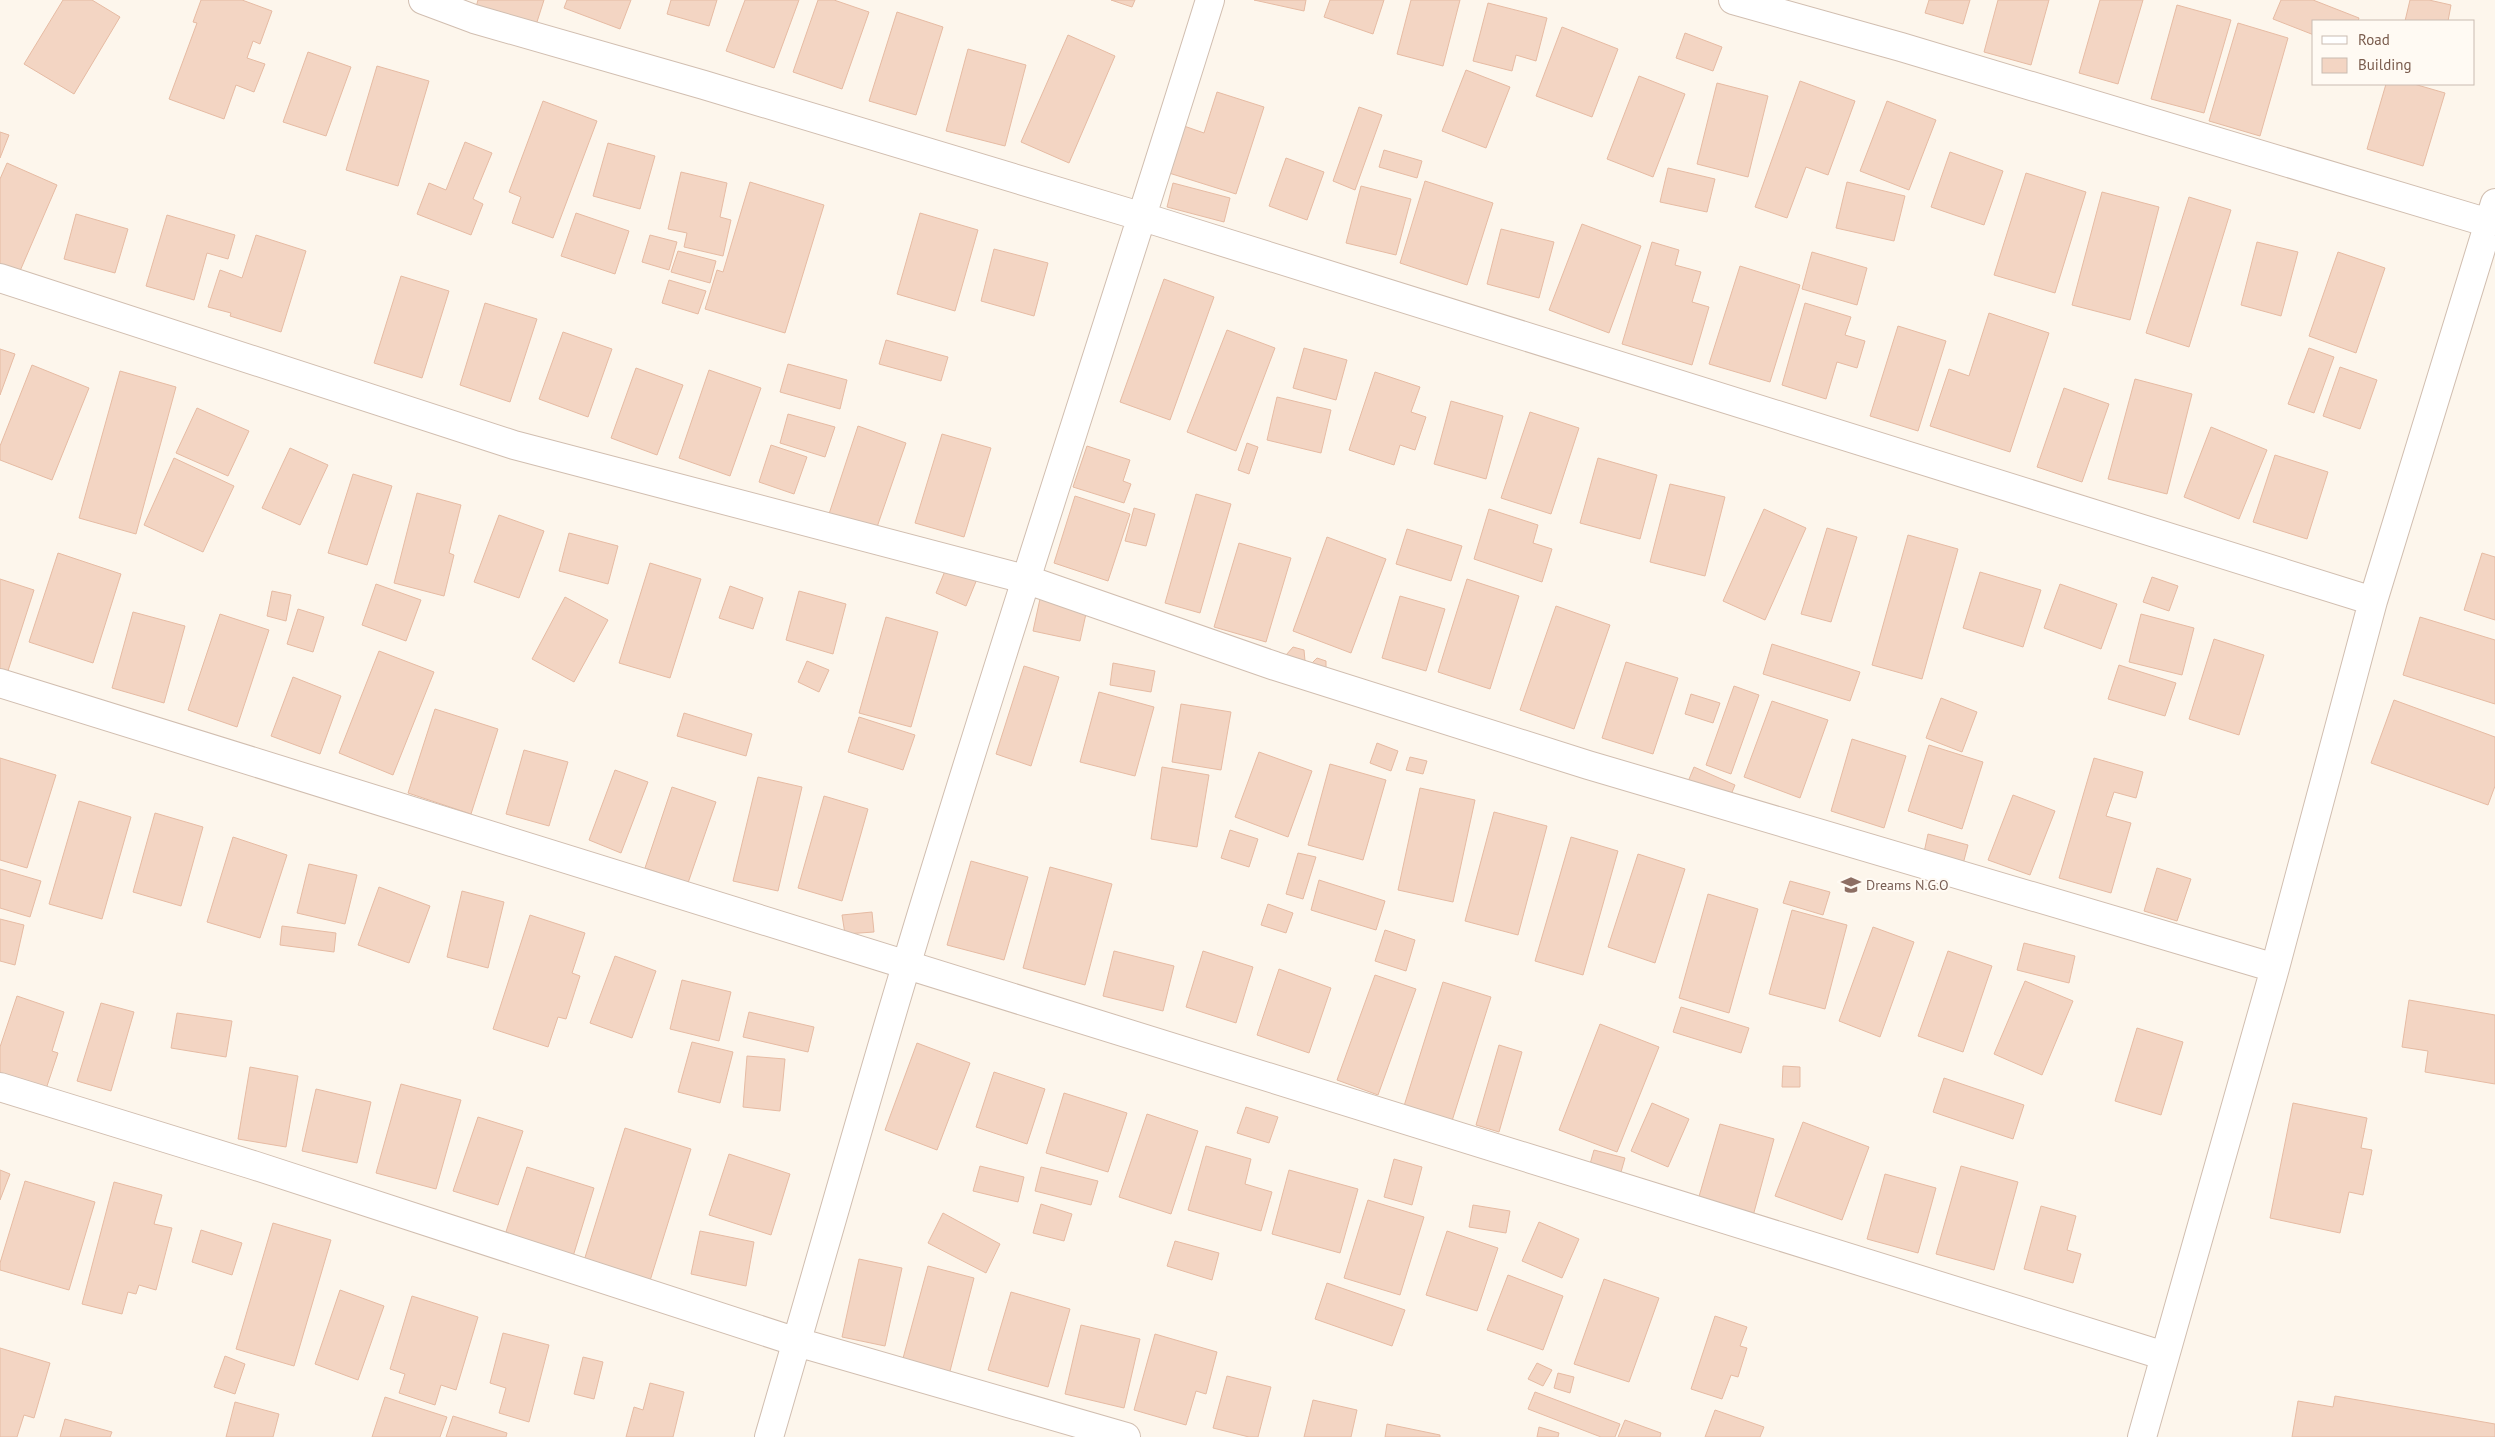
<svg xmlns="http://www.w3.org/2000/svg" width="2495" height="1437" font-family="'PT Sans',sans-serif">
<style>
.building{fill:#f3d5c3;stroke:#e6bba3}
.lines{fill:none;stroke-linecap:round;stroke-linejoin:round}
.minor-casing{stroke:#d1beb0;stroke-width:30}
.minor{stroke:#fff;stroke-width:28}
.labels{text-anchor:middle;dominant-baseline:central;stroke-width:4;stroke-linejoin:round;paint-order:stroke}
.education-label{font-size:14px;fill:#785e54;stroke:#fffaf3;text-anchor:start}
</style>
<rect width="100%" height="100%" fill="#fdf6ec"/>
<path class="building" d="M63,0h29l28,17 -46,77 -50,-30z
M201,0h41l30,11 -12,33 -7,-3 -6,17 18,6 -11,28 -18,-7 -12,34 -55,-20 28,-76 -4,-1z
M478,0h66l-8,25 -60,-18z
M567,0h64l-11,29 -56,-21z
M671,0h46l-8,26 -42,-12z
M745,0h54l-25,68 -48,-17z
M818,0h16l35,12 -27,77 -49,-17z
M1111,0h24l-3,7z
M1254,0h52l-2,11z
M1330,0h54l-11,34 -49,-17z
M1411,0h49l-17,66 -46,-12z
M1929,0h41l-7,24 -38,-11z
M1998,0h51l-18,65 -47,-13z
M2100,0h43l-25,84 -39,-11z
M2281,0h32l46,18 -1,3h-44v14l-41,-16z
M2410,0h19l22,5 -3,16h-43z
M1488,3l59,15 -11,43 -20,-6 -4,16 -39,-10z
M2177,5l54,15 -27,93 -53,-14z
M897,12l46,15 -27,88 -47,-14z
M2238,23l50,15 -28,98 -51,-15z
M1562,27l56,22 -26,68 -56,-21z
M1685,33l37,14 -9,24 -37,-13z
M1068,35l47,21 -46,107 -48,-21z
M968,49l58,16 -21,81 -59,-15z
M308,52l43,15 -25,69 -43,-14z
M377,66l52,15 -31,105 -52,-16z
M1466,70l44,17 -24,61 -44,-17z
M1639,76l46,18 -32,83 -46,-18z
M1800,81l55,20 -27,74 -22,-8 -19,51 -32,-11z
M1717,83l51,13 -20,81 -51,-13z
M2386,84h28l31,9 -22,73 -56,-17z
M1217,92l47,15 -28,87 -67,-21 15,-47 20,7z
M543,101l54,20 -44,117 -41,-15 9,-26 -12,-5z
M1887,101l49,19 -27,70 -49,-19z
M1359,107l23,8 -27,75 -22,-9z
M0,132l9,3 -9,23z
M465,142l27,11 -19,46 10,5 -12,31 -54,-21 12,-31 17,7z
M608,143l47,13 -15,53 -47,-13z
M1384,150l38,11 -5,17 -38,-11z
M1950,152l53,19 -19,54 -53,-18z
M1286,158l38,14 -17,48 -38,-14z
M7,163l50,22 -40,93 -17,-8v-91z
M1668,168l47,11 -8,33 -47,-10z
M681,172l46,11 -7,34 11,3 -8,36 -39,-9 3,-14 -19,-4z
M2026,173l60,19 -31,101 -61,-18z
M1425,181l68,22 -26,82 -67,-22z
M750,182l74,23 -39,128 -80,-24 12,-39 6,2z
M1847,182l58,14 -11,45 -58,-13z
M1173,183l57,15 -6,24 -57,-15z
M1361,186l50,13 -15,56 -50,-12z
M2102,192l57,15 -29,113 -58,-15z
M2189,197l42,13 -42,137 -43,-14z
M576,213l53,18 -14,43 -54,-18z
M920,213l58,17 -23,81 -58,-17z
M76,214l52,15 -13,44 -51,-14z
M167,215l68,20 -7,24 -21,-6 -13,47 -48,-14z
M1582,224l59,22 -32,87 -60,-23z
M1501,229l53,13 -15,56 -52,-14z
M256,235l50,16 -25,81 -51,-16 1,-3 -23,-6 12,-37 22,8z
M650,235l27,7 -8,28 -27,-8z
M1652,242l27,8 -4,15 26,7 -9,30 17,5 -17,58 -70,-21z
M2257,242l41,10 -17,64 -40,-11z
M994,249l54,14 -14,53 -53,-15z
M678,251l38,10 -6,22 -39,-11z
M1812,252l55,16 -10,37 -55,-16z
M2338,252l47,16 -29,85 -47,-17z
M1740,266l60,19 -30,97 -61,-18z
M401,276l48,15 -27,87 -48,-15z
M1164,279l50,18 -44,123 -50,-18z
M669,280l37,11 -8,23 -36,-11z
M485,303l52,16 -27,83 -50,-17z
M1805,303l46,14 -6,18 20,6 -8,27 -20,-6 -11,37 -44,-14z
M1989,313l60,20 -39,119 -80,-26 19,-57 20,7z
M1898,326l48,15 -28,90 -48,-15z
M1227,330l48,18 -39,103 -49,-19z
M563,332l49,17 -24,68 -49,-18z
M886,340l62,17 -7,24 -62,-17z
M1304,348l43,12 -11,40 -43,-12z
M2309,348l25,9 -20,56 -26,-9z
M0,349l15,5 -15,41z
M788,364l59,16 -7,29 -60,-17z
M32,365l57,23 -37,92 -52,-20v-14z
M2340,367l37,13 -17,49 -37,-13z
M636,368l47,17 -26,70 -46,-17z
M709,370l52,18 -31,88 -51,-18z
M120,371l56,16 -40,147 -57,-16z
M1375,372l45,15 -9,25 15,5 -11,33 -15,-5 -6,20 -45,-15z
M2135,379l57,15 -25,100 -59,-15z
M2064,388l45,16 -27,78 -45,-15z
M1277,397l54,13 -10,43 -54,-13z
M1451,401l52,15 -17,63 -52,-15z
M197,408l52,23 -21,45 -52,-23z
M1530,412l49,16 -28,86 -50,-16z
M788,414l47,13 -10,30 -45,-14z
M858,426l48,17 -30,87 -47,-16z
M2211,427l56,23 -28,69 -55,-22z
M942,434l49,14 -27,89 -49,-14z
M1247,443l11,4 -9,27 -11,-4z
M771,445l36,12 -13,37 -35,-12z
M1087,446l43,14 -7,21 8,3 -7,19 -51,-16z
M290,448l38,17 -28,60 -38,-17z
M2275,455l53,17 -21,67 -54,-17z
M174,458l60,28 -31,66 -59,-27z
M1598,458l59,17 -17,64 -60,-16z
M353,474l39,12 -25,79 -39,-12z
M1670,484l55,13 -20,79 -55,-14z
M417,493l44,12 -12,48 5,2 -10,41 -50,-13z
M1196,494l35,10 -31,109 -35,-10z
M1075,496l55,18 -22,67 -54,-18z
M1134,508l21,6 -9,32 -21,-5z
M1489,509l49,16 -5,18 19,6 -10,33 -68,-23z
M1764,509l42,19 -41,92 -42,-19z
M499,515l45,16 -25,67 -45,-16z
M1827,528l30,9 -26,85 -30,-8z
M1407,529l55,17 -11,35 -55,-17z
M569,533l49,13 -10,38 -49,-13z
M1908,535l50,14 -36,130 -50,-14z
M1327,537l59,22 -35,94 -58,-22z
M1239,543l52,15 -25,84 -52,-15z
M58,553l63,21 -28,89 -64,-21z
M2482,553l13,4v63l-31,-10z
M650,563l51,16 -31,99 -51,-15z
M947,566l30,13 -11,27 -30,-13z
M1980,572l61,18 -18,57 -60,-19z
M2152,577l26,9 -9,25 -26,-9z
M0,579l34,11 -28,87 -6,-2z
M1467,579l52,17 -29,93 -52,-17z
M376,584l45,16 -15,41 -44,-16z
M2060,584l57,20 -16,45 -57,-21z
M730,586l33,12 -10,31 -34,-11z
M272,591l19,4 -5,26 -19,-5z
M799,591l47,13 -13,50 -47,-14z
M1400,596l45,13 -19,62 -44,-13z
M565,597l43,23 -34,62 -42,-23z
M1040,599l47,10 -7,32 -47,-10z
M1556,606l54,19 -36,104 -54,-19z
M298,609l26,8 -11,35 -26,-8z
M133,612l52,14 -21,77 -52,-15z
M220,614l49,16 -32,97 -49,-17z
M2141,614l53,14 -12,47 -53,-13z
M886,617l52,15 -27,95 -52,-14z
M2420,617l75,23v64l-92,-29z
M2214,639l50,16 -25,80 -50,-16z
M1772,644l88,28 -10,29 -87,-27z
M1293,647l11,3 1,11 -19,-6z
M379,651l55,21 -41,103 -54,-22z
M1317,658l9,3v9l-15,-6z
M807,661l22,9 -10,22 -21,-10z
M1626,662l52,16 -25,76 -51,-16z
M1113,663l42,8 -4,21 -41,-7z
M2119,665l57,18 -11,33 -57,-17z
M1024,666l35,11 -28,89 -35,-12z
M293,677l48,19 -21,58 -49,-18z
M1734,686l25,9 -28,79 -25,-9z
M1099,692l55,15 -19,69 -55,-14z
M1691,694l29,9 -7,20 -28,-9z
M1941,698l36,14 -15,40 -36,-14z
M2394,700l101,37v49l-7,19 -117,-42z
M1772,701l56,19 -28,78 -56,-21z
M1181,704l50,8 -10,58 -49,-8z
M435,709l63,20 -27,85 -63,-21z
M684,713l68,21 -6,22 -69,-20z
M859,717l56,18 -12,35 -55,-18z
M1852,739l54,17 -22,72 -53,-17z
M1377,743l21,8 -7,20 -21,-8z
M1929,745l54,17 -21,67 -54,-18z
M524,750l44,12 -19,64 -43,-12z
M1259,752l53,19 -24,66 -53,-20z
M1410,757l17,4 -4,13 -17,-4z
M0,758l56,17 -29,93 -27,-8z
M2094,758l49,14 -7,26 -22,-6 -8,24 25,7 -20,70 -52,-15z
M1330,764l56,16 -23,80 -55,-15z
M1162,767l47,8 -12,72 -46,-8z
M1694,767l41,18 -7,17 -41,-18z
M615,770l33,12 -27,71 -32,-13z
M758,777l44,10 -24,104 -45,-10z
M672,787l44,15 -28,81 -43,-15z
M1420,788l55,12 -22,102 -55,-12z
M2013,795l42,16 -25,64 -42,-15z
M824,796l44,13 -26,92 -44,-13z
M79,801l52,16 -29,102 -53,-15z
M1494,812l53,14 -29,109 -53,-14z
M155,813l48,14 -22,79 -48,-14z
M1230,830l28,9 -9,28 -28,-9z
M1928,834l40,11 -6,23 -39,-11z
M233,837l54,18 -27,83 -53,-16z
M1571,837l47,14 -35,124 -48,-14z
M1298,853l18,4 -13,42 -17,-5z
M1638,854l47,15 -30,94 -47,-16z
M971,861l57,16 -24,83 -57,-15z
M309,864l48,11 -12,49 -48,-11z
M1050,867l62,17 -27,101 -62,-17z
M2157,868l34,11 -14,42 -33,-10z
M0,869l41,12 -11,36 -30,-9z
M1319,880l66,21 -9,29 -65,-20z
M1790,881l40,11 -7,23 -40,-12z
M379,887l51,19 -21,57 -51,-18z
M462,891l42,11 -16,66 -41,-11z
M1708,894l50,15 -29,104 -50,-15z
M1268,904l25,9 -7,20 -25,-8z
M1792,910l55,15 -22,84 -56,-15z
M872,912l2,20 -29,2 -3,-19z
M530,915l55,18 -13,40 8,3 -14,43 -8,-2 -10,30 -55,-18z
M0,919l24,6 -9,40 -15,-4z
M282,926l54,7 -2,19 -54,-7z
M1873,927l41,15 -34,95 -41,-16z
M1385,930l30,10 -9,31 -31,-10z
M2024,943l51,13 -6,27 -52,-13z
M1114,951l60,15 -11,45 -60,-15z
M1203,951l50,16 -17,56 -50,-16z
M1948,951l44,15 -29,86 -45,-16z
M615,956l41,15 -24,67 -42,-15z
M1279,969l52,19 -22,65 -52,-18z
M1375,975l41,14 -38,106 -41,-15z
M682,980l49,12 -12,49 -49,-12z
M2025,981l48,20 -31,74 -48,-21z
M1443,982l48,15 -39,124 -48,-15z
M17,996l47,16 -12,39 6,2 -13,39 -45,-15v-30z
M2409,1000l86,15v69l-70,-12 3,-21 -26,-4z
M101,1003l33,9 -23,79 -34,-10z
M1681,1007l68,21 -8,25 -68,-21z
M749,1012l65,15 -6,25 -65,-15z
M177,1013l55,8 -6,36 -55,-9z
M1600,1024l59,23 -42,105 -58,-22z
M2137,1028l46,14 -22,73 -46,-14z
M692,1042l41,10 -13,51 -42,-11z
M917,1043l53,20 -33,87 -52,-20z
M1499,1045l23,7 -23,80 -23,-7z
M747,1056l38,3 -5,52 -37,-4z
M1783,1066l17,1v20h-18z
M250,1067l48,9 -12,71 -48,-8z
M994,1072l51,17 -18,55 -51,-17z
M1944,1078l80,27 -11,34 -80,-27z
M401,1084l60,16 -25,89 -60,-16z
M316,1089l55,13 -14,61 -55,-12z
M1064,1093l63,20 -19,59 -62,-19z
M1652,1103l37,16 -21,48 -37,-16z
M2293,1103l74,15 -6,30 11,2 -9,45 -14,-3 -9,41 -70,-15z
M1246,1107l32,10 -9,26 -32,-10z
M1147,1114l51,17 -27,83 -52,-17z
M478,1117l45,14 -25,74 -45,-14z
M1803,1122l66,25 -27,73 -67,-24z
M1720,1124l54,15 -21,77 -55,-16z
M625,1128l66,21 -42,135 -66,-20z
M1206,1146l45,13 -6,25 27,8 -11,39 -73,-21z
M1594,1150l31,8 -4,14 -31,-8z
M729,1154l61,20 -19,61 -62,-20z
M1394,1159l28,8 -10,38 -28,-8z
M980,1166l44,11 -6,25 -45,-11z
M1961,1166l57,16 -24,88 -58,-16z
M527,1167l67,21 -23,75 -68,-22z
M1041,1167l57,14 -7,24 -56,-14z
M0,1170l10,4 -10,26z
M1289,1170l69,19 -18,64 -68,-19z
M1885,1174l51,14 -18,65 -51,-14z
M25,1181l70,21 -26,88 -69,-20v-7z
M114,1182l48,13 -8,29 18,4 -16,62 -17,-5 -3,9 -8,-2 -6,22 -40,-10z
M1368,1200l56,17 -24,78 -56,-17z
M1041,1204l31,10 -8,27 -31,-8z
M1473,1205l37,6 -4,22 -37,-6z
M2041,1206l35,10 -9,34 14,4 -8,29 -49,-14z
M943,1213l57,31 -14,29 -58,-30z
M1539,1222l40,17 -17,39 -40,-17z
M273,1223l58,17 -37,126 -58,-17z
M201,1230l41,13 -10,32 -40,-13z
M700,1231l54,11 -8,44 -55,-12z
M1447,1231l51,17 -21,63 -51,-16z
M1175,1241l44,12 -7,27 -45,-14z
M859,1259l43,9 -17,78 -43,-9z
M928,1266l46,12 -25,97 -47,-13z
M1508,1275l55,21 -20,54 -56,-20z
M1604,1279l55,19 -30,84 -55,-18z
M1327,1283l78,27 -13,36 -77,-27z
M340,1290l44,16 -26,74 -43,-16z
M1011,1292l59,17 -22,78 -60,-17z
M412,1296l66,21 -22,73 -15,-5 -6,20 -36,-12 6,-19 -15,-5z
M1715,1316l32,11 -7,19 7,2 -9,29 -7,-2 -9,24 -31,-10z
M1081,1325l59,14 -16,69 -59,-14z
M503,1333l46,12 -20,77 -30,-9 7,-25 -16,-5z
M1155,1334l62,18 -11,42 -10,-3 -10,34 -52,-15z
M0,1348l50,15 -16,55 -10,-3 -7,22h-17z
M225,1356l20,8 -10,30 -21,-7z
M583,1357l20,5 -9,37 -20,-5z
M1537,1363l15,7 -9,16 -15,-7z
M1558,1373l16,4 -4,16 -16,-5z
M1227,1376l44,11 -13,50h-9l-36,-9z
M650,1383l34,9 -11,45h-47l8,-30 9,3z
M1535,1392l85,32 -5,13h-14l-73,-28z
M2335,1396l160,28v13h-203l6,-36 35,6z
M385,1397l62,20 -7,20h-68z
M1313,1400l44,10 -6,27h-47z
M235,1402l44,12 -6,23h-47z
M1715,1410l49,17 -4,10h-55z
M453,1416l54,17 -1,4h-60z
M65,1419l47,13 -2,5h-50z
M1625,1420l36,13 -1,4h-42z
M1387,1424l53,11v2h-55z
M1539,1427l20,6 -1,4h-21z"/>
<g class="lines">
<defs>
<path id="minor" d="M423,0l51,19 230,66 439,132 1230,384
M1733,0l168,47 588,176
M0,278l514,167 511,134 250,87 313,99 687,203
M0,683l2165,673
M0,1087l253,78 544,177 329,95
M769,1437c46,-157 90,-315 137,-471 97,-324 204,-644 304,-966
M2142,1437l133,-469 98,-367 122,-398"/>
</defs>
<use href="#minor" class="minor-casing"/>
<use href="#minor" class="minor"/>
</g>
<defs>
<symbol id="school-bare" viewBox="-9 -9 18 18"><path d="M0-5L7-2L0 1L-7-2ZM-4 1L0 2.5L4 1V4Q0 6-4 4Z" fill="#8d6e63" stroke="#fffaf3" stroke-width="2.5" paint-order="stroke"/></symbol>
</defs>
<g fill-rule="evenodd">
<use href="#school-bare" x="1837" y="871" width="28" height="28"/>
</g>
<g class="labels">
<g class="education-label">
<text x="1866" y="885">Dreams N.G.O</text>
</g>
</g>
<rect x="2312" y="20" width="162" height="65" fill="#fffaf3" stroke="#cabbb1"/>
<rect x="2322" y="36" width="25" height="8" fill="#ffffff" stroke="#cabbb1"/>
<text x="2358" y="45" font-size="15" fill="#7a5c4d">Road</text>
<rect x="2322" y="58" width="25" height="15" fill="#f3d5c3" stroke="#cabbb1"/>
<text x="2358" y="70" font-size="15" fill="#7a5c4d">Building</text>
</svg>
